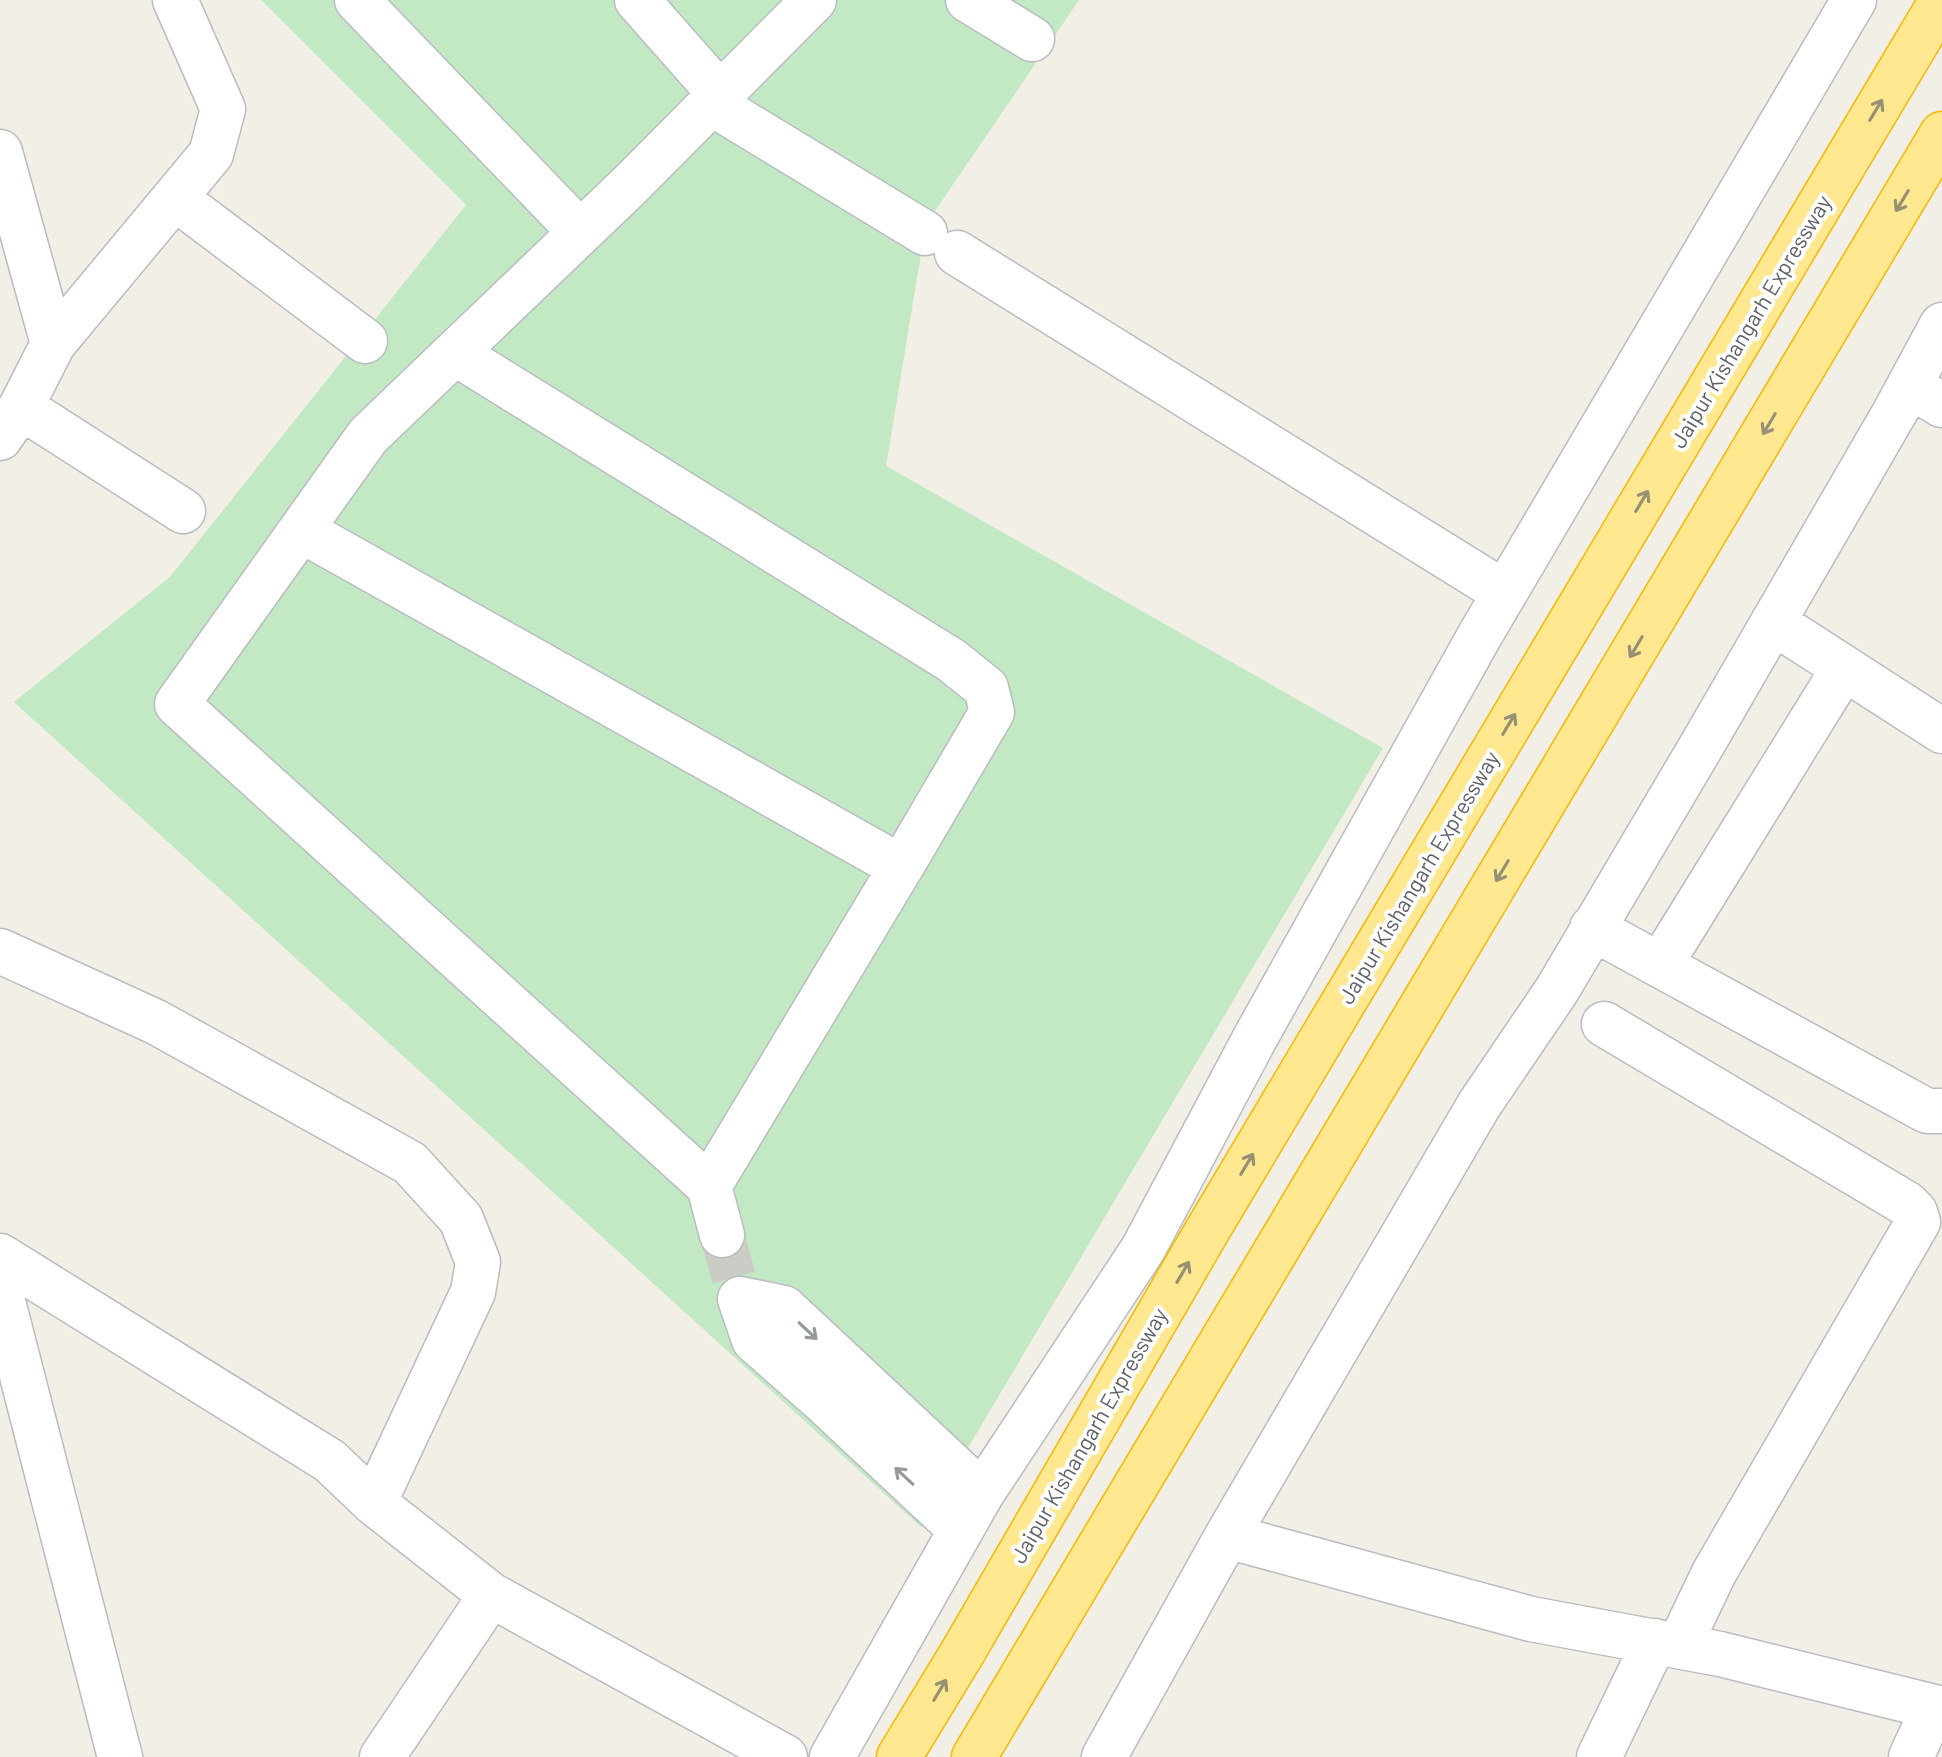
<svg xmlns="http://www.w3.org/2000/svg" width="1942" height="1757" font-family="Barlow,sans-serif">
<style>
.green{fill:#c2e9c4}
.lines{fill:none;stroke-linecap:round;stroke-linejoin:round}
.minor-tunnel{stroke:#ccccc6;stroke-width:44;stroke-dasharray:44 22;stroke-linecap:butt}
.minor-casing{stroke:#b9bcc0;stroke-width:47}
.highway-casing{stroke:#f7b600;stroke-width:47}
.minor{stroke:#fff;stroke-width:44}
.highway{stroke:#ffe88f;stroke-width:44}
.oneway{stroke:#969175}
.oneway2{stroke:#96999c}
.labels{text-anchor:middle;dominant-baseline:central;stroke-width:8;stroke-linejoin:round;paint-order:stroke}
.street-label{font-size:22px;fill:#5e6267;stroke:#fff}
</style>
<rect width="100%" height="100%" fill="#f1efe6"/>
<path class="green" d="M261,0h818l-153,224 -40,242 497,282 -462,779 -907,-825 156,-125 296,-372z"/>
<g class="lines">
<path class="minor-tunnel" d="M722,1235l18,64"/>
<defs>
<path id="minor" d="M357,0l223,232
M637,0l83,94
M968,0l64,39
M711,103l214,130
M0,152l53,192
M175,198l190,143
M957,253l548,340
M455,353l496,307 35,28 6,24 -91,155
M1910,386l32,19
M21,407l162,104
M0,438l21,-31 32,-63 158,-190 12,-45 -48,-109
M301,530l600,337 -192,319
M1773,622l169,109
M1592,928l335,183h15
M0,951l156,71 254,141 51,56 17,43 -5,30 -99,211
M1660,965l184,-297
M1604,1024l303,180 8,8 3,10 -204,351 -35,73
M722,1235l-13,-49 -532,-482 191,-268 262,-251 184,-185
M0,1256l330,205 44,42 117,92 294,162
M0,1290l120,467
M961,1530l-139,-130 -68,-60 -14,-41 44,9 198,185
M1227,1536l304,83 189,35 222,55
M382,1757l109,-162
M832,1757l150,-264 161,-244 112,-211 225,-403 374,-635
M1104,1757l123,-221 252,-431 78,-115 145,-245 193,-333 47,-87
M1599,1757l56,-116
M1911,1757l23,-50"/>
<path id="highway" d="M899,1757l65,-107 243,-419 735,-1231
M974,1757l968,-1623"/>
</defs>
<use href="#minor" class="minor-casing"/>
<use href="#highway" class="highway-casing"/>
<use href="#minor" class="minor"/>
<use href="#highway" class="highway"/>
</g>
<defs><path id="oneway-shaft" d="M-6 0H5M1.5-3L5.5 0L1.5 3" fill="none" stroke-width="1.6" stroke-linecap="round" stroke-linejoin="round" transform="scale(2)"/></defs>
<g class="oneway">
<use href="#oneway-shaft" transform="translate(1876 110) rotate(-59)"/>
<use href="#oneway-shaft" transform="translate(1902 201) rotate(121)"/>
<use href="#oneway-shaft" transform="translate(1769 424) rotate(121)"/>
<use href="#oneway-shaft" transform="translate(1642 501) rotate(-59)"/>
<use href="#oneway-shaft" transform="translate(1636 647) rotate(121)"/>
<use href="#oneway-shaft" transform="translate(1509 724) rotate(-59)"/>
<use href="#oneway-shaft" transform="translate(1502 871) rotate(121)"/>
<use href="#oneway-shaft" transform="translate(1247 1164) rotate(-59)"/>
<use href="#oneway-shaft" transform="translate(1183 1272) rotate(-60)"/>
<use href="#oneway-shaft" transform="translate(940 1690) rotate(-59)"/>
</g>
<g class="oneway2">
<use href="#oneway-shaft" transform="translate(808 1331) rotate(43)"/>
<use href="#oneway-shaft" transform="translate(904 1476) rotate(-137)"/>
</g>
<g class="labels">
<g class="street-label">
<text transform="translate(1750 321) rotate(-59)">Jaipur Kishangarh Expressway</text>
<text transform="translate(1418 877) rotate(-59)">Jaipur Kishangarh Expressway</text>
<text transform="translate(1088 1435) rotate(-60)">Jaipur Kishangarh Expressway</text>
</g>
</g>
</svg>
